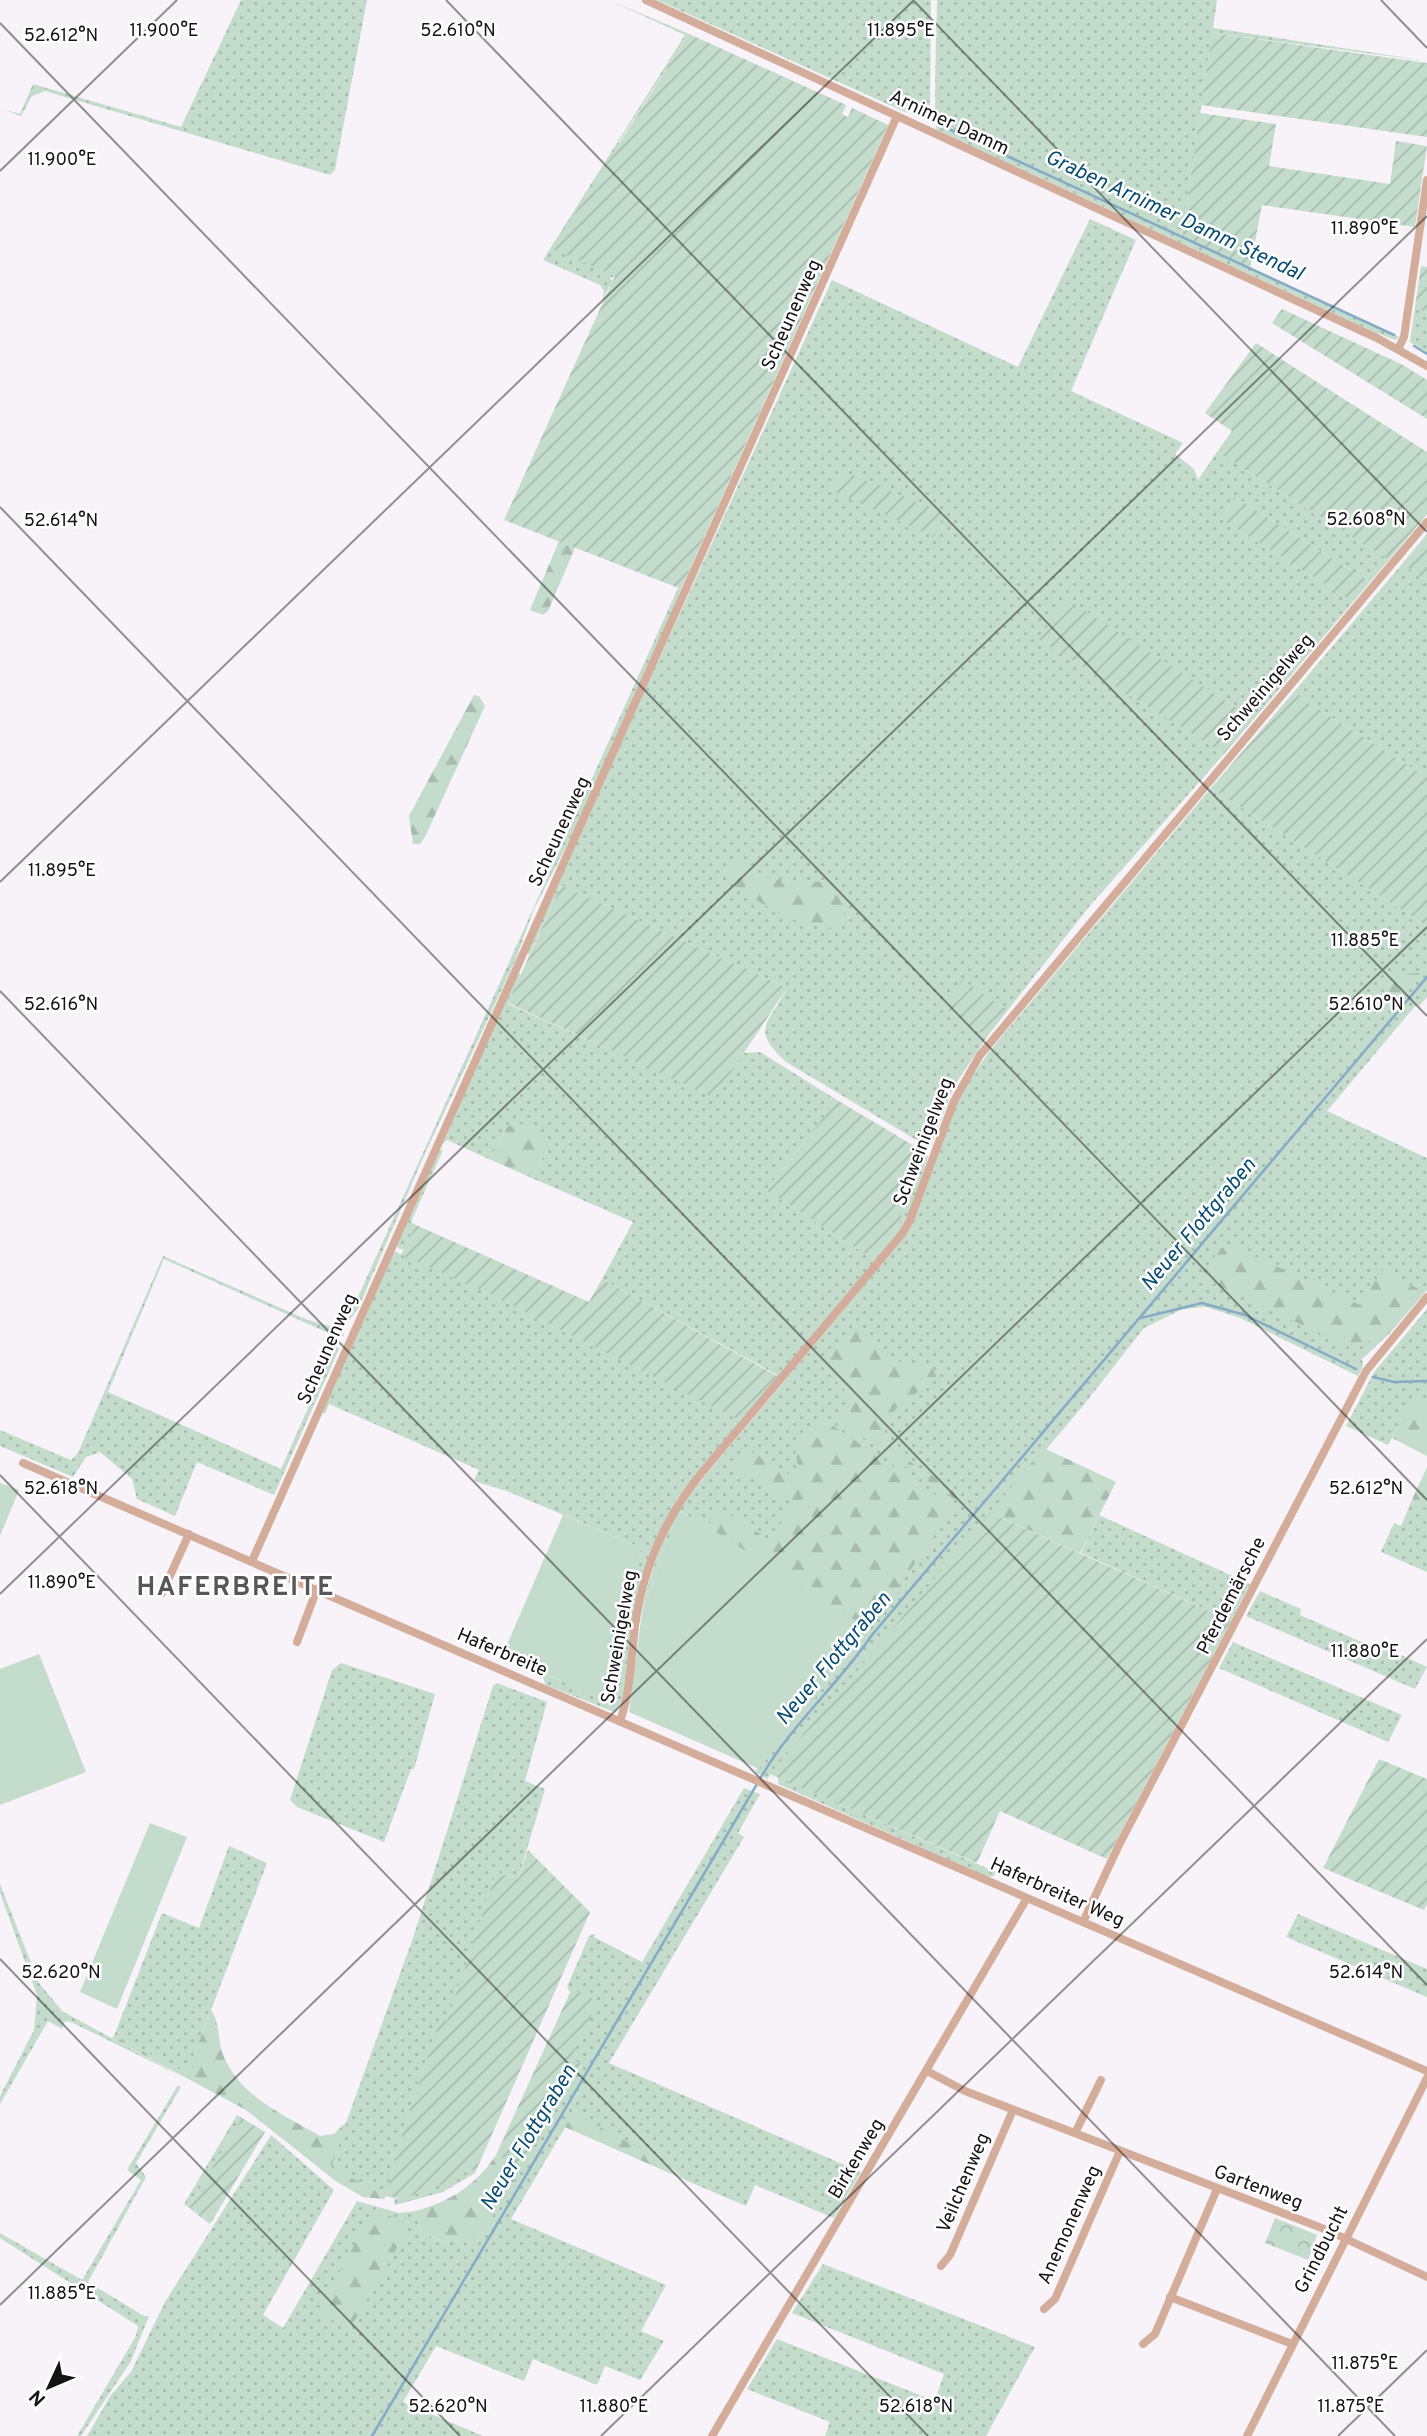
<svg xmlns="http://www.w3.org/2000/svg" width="1427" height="2436" font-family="Overpass,sans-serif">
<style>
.grass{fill:url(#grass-dots)}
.forest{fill:url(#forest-firs)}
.park{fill:url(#park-crowns)}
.garden{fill:url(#garden-furrows)}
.pitch{fill:#c3dccc}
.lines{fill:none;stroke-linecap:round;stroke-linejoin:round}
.stream{stroke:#85abc6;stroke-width:2.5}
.minor{stroke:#d3ac9a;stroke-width:8}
.ticks{fill:none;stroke:#151315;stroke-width:2;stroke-opacity:0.45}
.labels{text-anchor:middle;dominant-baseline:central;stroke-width:5;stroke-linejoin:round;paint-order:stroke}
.street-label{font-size:19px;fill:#151315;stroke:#fff}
.water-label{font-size:21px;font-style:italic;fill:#094d72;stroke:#fff}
.district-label{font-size:26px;font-weight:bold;letter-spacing:2px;fill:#595659;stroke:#fff}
.ticks-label{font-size:18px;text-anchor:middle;fill:#151315;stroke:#fff;stroke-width:5;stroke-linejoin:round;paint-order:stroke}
</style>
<defs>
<pattern id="grass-dots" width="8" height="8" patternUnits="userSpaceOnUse" patternTransform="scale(1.75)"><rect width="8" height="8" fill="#c3dccc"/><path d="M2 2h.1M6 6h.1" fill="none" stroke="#a7bcae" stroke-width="1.8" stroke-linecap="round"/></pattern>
<pattern id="forest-firs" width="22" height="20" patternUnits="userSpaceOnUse" patternTransform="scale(1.75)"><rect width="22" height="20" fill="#c3dccc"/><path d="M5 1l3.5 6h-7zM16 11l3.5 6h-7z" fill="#a7bcae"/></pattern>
<pattern id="park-crowns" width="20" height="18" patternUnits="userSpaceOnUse" patternTransform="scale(1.75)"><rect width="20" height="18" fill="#c3dccc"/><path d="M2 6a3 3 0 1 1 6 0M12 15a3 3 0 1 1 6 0" fill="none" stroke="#a7bcae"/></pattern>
<pattern id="garden-furrows" width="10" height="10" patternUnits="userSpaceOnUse" patternTransform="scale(1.75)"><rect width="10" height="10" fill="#c3dccc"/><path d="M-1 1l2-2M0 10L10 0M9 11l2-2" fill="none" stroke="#a7bcae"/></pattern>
</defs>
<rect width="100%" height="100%" fill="#f7f3f8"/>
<path class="grass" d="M241,0h126l-32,170 -5,5 -285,-84 -13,5 -11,20 -21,-8 20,6 13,-30 148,43z
M609,0l80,34 -70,108 -4,134 -5,2 6,7 -7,2 -6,13 1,-9 -4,-6 -57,-25 142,-225z
M657,0h274l-1,113 -8,3 -17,-4z
M937,0h280l-4,28 214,33 -215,-28 -30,202 218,102 -5,3 -23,-9 -435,-201c-4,-6 0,-113 0,-130z
M1090,219l46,21 -65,151 112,52 -8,11 19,15 4,11 19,-28 172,108 -19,22 -135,-85 -14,22 132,83 -99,117 -187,-119 -28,39 185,115 -136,154 -80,102 -45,-29 -19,27 43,29 -33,49 -23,60 -3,1 -142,-85c-37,-35 -17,-37 1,-74l-226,-103 -32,70 -3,-4 306,-671 186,87z
M1415,307l12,6v39l-17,-10z
M1402,564l25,17v196l-134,-84z
M678,588l3,1 -13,32 -96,214 -38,74 -19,52 -92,197 -65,151 -16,21 2,6 -7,1 -173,-78 -56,133 173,77 39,-88 -3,-3 16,-34 6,5 -65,146 -77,-33 -22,54 -38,-17 -5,-20 -32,-27 -14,5 -13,20 -73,-31v-16l71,30 7,-7 85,-197 145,64 25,7 15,-8z
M1211,788l216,138v71l-8,9 -3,-1 -89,106 100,47v132l-38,44 -27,25 1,7 -5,10 -118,-58 -34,-11 -23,2 -39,19 -62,79 -315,372 -12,-7 114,-142 -188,-119 -20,45 -19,57c7,-39 20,-72 38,-107l222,-266 58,-145 28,-42z
M516,972l5,2 -13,30 206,93 30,-44 16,-1 77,48 -71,90 107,69 23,-28 30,-78 2,4 -17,52 -14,26 -221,265 -36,82 -15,106 -5,18 -6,6 -68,-27 -4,-9 2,-3 64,29 23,-120 11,-34 -135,-57 -33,-10 5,-11 -150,-66 -4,10 -3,-2 70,-159 4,-1 85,38 259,130 37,-45 -175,-96 31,-57 -101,-44 16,-30v-6l-28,-18 -12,2 -19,33 -42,-19 -4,4z
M437,1150h6l-32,72 5,3 -12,25 -6,-2 -2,-5z
M1427,1309v92l-16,1 -23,43 -42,-19 28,-54z
M1411,1502l16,6v64l-46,-20 13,-29 7,3z
M1099,1515l151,69 -19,37 -150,-68z
M1260,1591l41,18 -1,6 73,32 2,-4 52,24 -12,22 -169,-73z
M1233,1642l169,73 -14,27 -169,-74z
M341,1663l94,31 -21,75h-3l-27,73 -87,-35 -7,-7 42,-130z
M497,1683l50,19 -22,79 20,8 -27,90 -22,-7 -49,150 -7,-2 -37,110 -17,66 -56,-29 83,-229 80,-252z
M778,1777l218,95 -2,4 -6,1 -210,-93z
M744,1788l16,6 -22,39 6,4 -135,226 252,109 -27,46 -79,-33 -9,21 -61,-26 -12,-11 -100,-55 -62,105 155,66 -25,46 23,10 -24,39 -35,-14 -8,19 -64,-26 -9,22 -88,-35 -33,56 80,34h-396l24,-41 20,-23 34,-70 106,-167 63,55 -71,125 20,13 74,-127 42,12 16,-2 7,22 17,7 37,3 106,-178 -12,-6 2,-71 -2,4 -3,-5 22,-51 6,-2 -1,3 48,25z
M229,1846l38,17 -80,210 -73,-37 48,-123 37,15z
M0,1884l39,99 23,28 121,66 -112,-55 -6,-1 -3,8 -14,-8 -48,83v-8l34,-66 3,-35 -37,-102z
M1298,1914l129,55v28l-141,-60z
M178,2085l3,2 -45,76 10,14 -58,105 56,34h5l-18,45 -50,75h-4l59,-100 2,-10 -138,-88v-5l82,47 59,-100 -14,-10z
M237,2115l5,3 -53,89 23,14 -2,3 -26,-20z
M471,2169l4,4 -32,19 -48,13 -1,-6 31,-8z
M823,2264l212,83 -49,89h-161l5,-14 -83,-33 30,-50 158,62 9,-27 -152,-61z"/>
<path class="forest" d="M559,541l16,7 -27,63 -5,4 -13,-5z
M474,695l5,1 6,10 -60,131 -5,7h-7l-4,-28z
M739,861l30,18 56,3 24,10v14l-14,22c-42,-1 -74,-25 -109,-47l1,-12z
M1421,973l-25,30 -14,-15 -2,-7 5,-6z
M520,1124l28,18v6l-16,30 -43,-19 19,-33z
M1226,1243l134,62 23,-36 37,21 -39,43 -26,17 -156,-74z
M851,1331c18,3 30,23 47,30 15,7 32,-6 38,15 -11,15 -29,20 -41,34 -6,7 -13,21 -9,30 8,17 58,40 75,54l-2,4 -5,1 -114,-77 8,-28 -26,-28z
M1411,1401h16v55l-35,-18z
M819,1416l135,92 -85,121 -160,-101 5,-24 59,38 17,-40 -57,-35 5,-12 7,-7 46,27 8,-6 -6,-27z
M1044,1448l72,34 -36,71 -90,-40z
M1427,1467v41l-16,-6z
M211,2010c10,15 6,32 13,47 18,41 59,57 96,79l14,-2 14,-14 -17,47 55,29 -2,3 -21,-2 -26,-15 -91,-72 -134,-72 2,-2 73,37z
M573,2113l84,44 28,23 -120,-53z
M496,2155l26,13 -46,75 -37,-3 -17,-7 -7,-22c35,-9 61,-26 81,-56z
M375,2209l28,13 5,7 -59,101 -32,-19z"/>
<path class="park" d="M1275,2218l42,17 -9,25 -43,-17z"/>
<path class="garden" d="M1212,33l215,30v74l-226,-32z
M689,34l157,71 -4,9 6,3 4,-9 36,17 -207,464 -177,-69 111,-244 -63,-27z
M1200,113l76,11 -7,42 121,18 6,-43 31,5 -12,81 -153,-22 -12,63 -68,-32z
M1421,266l6,1v46l-12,-6z
M1282,309l121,56 24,15v39l-155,-96z
M1256,343l171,109v62l-38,46 -172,-108 15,-21 -27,-18z
M843,471l102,43 -11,23 -101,-46z
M1235,497l135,85 -17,20 -132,-83z
M1427,534v47l-25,-17z
M1067,599l187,120 -30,35 -186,-115z
M1293,693l134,84v149l-216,-138z
M561,885l226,103 -73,110 -206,-95z
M962,980l46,30 -21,27 -43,-29z
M837,1100l89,53 -30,78 -23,28 -107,-69z
M416,1225l173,77 13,-23 175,97 -36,45 -260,-131 -80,-35z
M990,1513l241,108 -124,238 -107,-48 -23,52 -207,-89z
M1379,1759l48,20v125l-3,6 -101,-42z
M528,1850l62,62 -115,261 -4,-4c-20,12 -64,35 -85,27l17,-66 37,-111 7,2 49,-149 22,7z
M572,1988l26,14 -27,57 11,5 -60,104 -26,-13z
M242,2118l23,14 -53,89 -23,-14z"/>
<path class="pitch" d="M0,1483l19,7 -19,46z
M681,1511l188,118 -110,140 -130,-57 13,-99 19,-57z
M563,1515l79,33 -11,34 -22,121 -106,-49z
M39,1654l47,118 -86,33v-136z
M150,1823l37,14 -70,172 -37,-17z"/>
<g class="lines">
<path class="stream" d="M942,126l452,209
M1414,346l13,8
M1141,1318l61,-15 43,12 111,54
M1373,1377l21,5 33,-1
M760,1779c30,-53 78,-94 112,-144l555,-658
M372,2436l385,-652"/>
<path class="minor" d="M646,0l731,338 50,28
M1398,349l6,-12 23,-157
M23,1463l1404,608
M252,1561l645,-1445
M162,1593l27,-59
M297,1642l20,-53
M620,1721c11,-30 11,-63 15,-95 8,-56 29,-107 65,-151l202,-241 8,-14 44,-119 26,-46 447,-533
M1083,1922l35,-75 248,-476 61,-74
M927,2071l38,20 362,139 100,47
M1075,2133l26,-53
M941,2266l9,-11 63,-145
M1170,2297l122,47
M1044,2309l11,-10 65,-148
M1143,2344l12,-10 62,-145
M712,2436l315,-538
M1247,2436l180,-358"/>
</g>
<path class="ticks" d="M446,0l981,1016M913,0l514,532M1381,0l46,48M0,23l1427,1477M0,171l177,-171M0,507l1427,1478M0,882l914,-882M0,991l1395,1445M0,1475l928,961M0,1594l1427,-1378M0,1959l460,477M0,2305l1427,-1378M601,2436l826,-797M1338,2436l89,-86"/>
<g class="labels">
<g class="street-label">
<text transform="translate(949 123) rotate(25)">Arnimer Damm</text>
<text transform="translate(792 315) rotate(-66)">Scheunenweg</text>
<text transform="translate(1266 688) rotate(-49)">Schweinigelweg</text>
<text transform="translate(560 832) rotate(-65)">Scheunenweg</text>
<text transform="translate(924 1142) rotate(-69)">Schweinigelweg</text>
<text transform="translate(328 1349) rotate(-66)">Scheunenweg</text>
<text transform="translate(1232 1596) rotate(-63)">Pferdemärsche</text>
<text transform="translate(620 1637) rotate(-80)">Schweinigelweg</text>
<text transform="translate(502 1653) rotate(23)">Haferbreite</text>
<text transform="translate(1057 1893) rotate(24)">Haferbreiter Weg</text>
<text transform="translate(857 2159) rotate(-59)">Birkenweg</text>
<text transform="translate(964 2183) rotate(-67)">Veilchenweg</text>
<text transform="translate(1258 2188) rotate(21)">Gartenweg</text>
<text transform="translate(1070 2225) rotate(-66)">Anemonenweg</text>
<text transform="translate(1322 2250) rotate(-63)">Grindbucht</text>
</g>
<g class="water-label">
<text transform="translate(1174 216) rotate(25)">Graben Arnimer Damm Stendal</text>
<text transform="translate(1199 1225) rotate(-50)">Neuer Flottgraben</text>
<text transform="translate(834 1659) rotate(-50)">Neuer Flottgraben</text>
<text transform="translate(529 2138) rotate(-59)">Neuer Flottgraben</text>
</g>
<g class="district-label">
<text x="236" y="1588">HAFERBREITE</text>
</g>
</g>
<g class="ticks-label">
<text x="164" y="36">11.900°E</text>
<text x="901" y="36">11.895°E</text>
<text x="458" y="36">52.610°N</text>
<text x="61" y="41">52.612°N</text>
<text x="62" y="165">11.900°E</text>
<text x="1365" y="234">11.890°E</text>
<text x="1366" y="525">52.608°N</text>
<text x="61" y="526">52.614°N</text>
<text x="62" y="876">11.895°E</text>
<text x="1365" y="946">11.885°E</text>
<text x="1366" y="1010">52.610°N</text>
<text x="61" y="1010">52.616°N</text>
<text x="1366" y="1494">52.612°N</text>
<text x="61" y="1494">52.618°N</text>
<text x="62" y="1588">11.890°E</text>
<text x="1365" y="1657">11.880°E</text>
<text x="1366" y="1978">52.614°N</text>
<text x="61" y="1978">52.620°N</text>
<text x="62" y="2299">11.885°E</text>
<text x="1365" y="2369">11.875°E</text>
<text x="448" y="2412">52.620°N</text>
<text x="916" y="2412">52.618°N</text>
<text x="614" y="2412">11.880°E</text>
<text x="1351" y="2412">11.875°E</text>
</g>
<g transform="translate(49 2387) rotate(226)" stroke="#ffffff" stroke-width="5" paint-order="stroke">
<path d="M0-5L12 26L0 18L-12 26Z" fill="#151315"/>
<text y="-10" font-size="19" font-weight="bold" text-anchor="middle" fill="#151315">N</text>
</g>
</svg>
